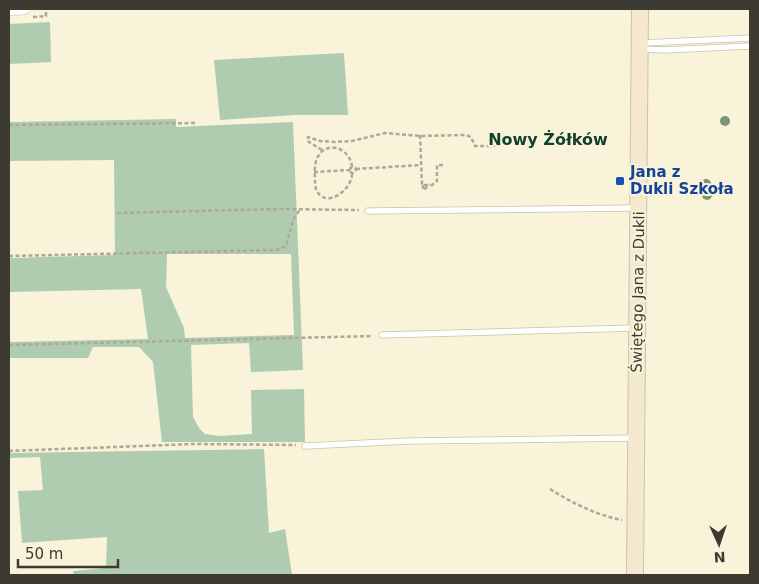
<svg xmlns="http://www.w3.org/2000/svg" width="759" height="584" font-family="'DejaVu Sans',sans-serif">
<style>
.green{fill:#b0ccb0;fill-rule:evenodd}
.lines{fill:none;stroke-linecap:round;stroke-linejoin:round}
.lane-casing{stroke:#c8c4ab;stroke-width:7}
.street-casing{stroke:#c8c4ab;stroke-width:12}
.secondary-casing{stroke:#c8c4ab;stroke-width:18}
.path{stroke:#aca995;stroke-width:2.5;stroke-dasharray:4 2.5;stroke-linecap:butt}
.lane{stroke:#fff;stroke-width:5.5}
.street{stroke:#fff;stroke-width:11}
.secondary{stroke:#f4e9cf;stroke-width:16}
.tree{fill:#7e9472}
.transit-dot{fill:#1a4fb4;stroke:#f8f3d9;stroke-width:2}
.labels{text-anchor:middle;dominant-baseline:central;stroke-width:4;stroke-linejoin:round;paint-order:stroke}
.transit-label{font-size:15px;font-weight:bold;fill:#164399;stroke:#f8f3d9;text-anchor:start}
.street-label{font-size:15px;fill:#3d3b31;stroke:#f8f3d9}
.neighbourhood-label{font-size:16px;font-weight:bold;fill:#123f2b;stroke:#f8f3d9}
</style>
<rect width="100%" height="100%" fill="#f8f3d9"/>
<path class="green" d="M50,22l1,40 -42,2v-40z
M344,53l4,62h-54l-74,5 -6,-60z
M176,119v8l117,-5 10,248 -52,2 -2,-29 -58,2 2,72 6,11 6,6 15,2 32,-2 -1,-44 53,-1 1,53h-143l-9,-80 -14,-15h-46l-5,11h-79v-16l139,-3 -7,-50 -132,3v-34l106,-3 -1,-95 -105,1v-39zM167,254h124l3,81 -109,3 -1,-10 -18,-41z
M264,449l5,84 16,-4 7,46h-218l-1,-4 33,-3 1,-31 -85,6 -4,-52 25,-1 -3,-33 -31,1v-5z"/>
<g class="lines">
<defs>
<path id="lane" d="M642,43l108,-5
M642,49l23,1 85,-4
M368,211l268,-3
M382,335l253,-7
M305,446l104,-5 225,-3"/>
<path id="street" d="M9,10l15,-1"/>
<path id="secondary" d="M635,575l5,-566"/>
</defs>
<use href="#lane" class="lane-casing"/>
<use href="#street" class="street-casing"/>
<use href="#secondary" class="secondary-casing"/>
<path class="path" d="M33,17l13,-1v-7
M9,125l188,-2
M420,135l2,50h10l5,-4v-16h6
M322,150l-13,-8 -2,-2 1,-3 12,4 16,1 16,-1 33,-8 36,3 45,-1 5,2 4,9h20
M352,167c-3,-26 -41,-29 -37,10 0,4 0,8 1,12 8,21 37,2 36,-17
M350 170a3 3 0 1 1 6 0a3 3 0 1 1-6 0Z
M356,169l65,-4
M314,172l36,-2
M423,185v5l7,-5
M117,213l159,-4 83,1
M9,256l268,-6 9,-4 7,-26 7,-11
M9,345l364,-9
M9,451l184,-7 103,1
M550,489c22,14 46,26 72,31"/>
<use href="#lane" class="lane"/>
<use href="#street" class="street"/>
<use href="#secondary" class="secondary"/>
</g>
<g class="tree">
<circle cx="725" cy="121" r="5"/>
<circle cx="658" cy="172" r="5"/>
<circle cx="706" cy="184" r="5"/>
<circle cx="707" cy="195" r="5"/>
</g>
<rect class="transit-dot" x="615" y="176" width="10" height="10" rx="2.5"/>
<g class="labels">
<g class="transit-label">
<text x="630" y="172">Jana z<tspan x="630" dy="17">Dukli Szkoła</tspan></text>
</g>
<g class="street-label">
<text transform="translate(638 292) rotate(-89)">Świętego Jana z Dukli</text>
</g>
<g class="neighbourhood-label">
<text x="548" y="139">Nowy Żółków</text>
</g>
</g>
<rect width="759" height="584" fill="none" stroke="#3d3b31" stroke-width="20"/>
<g transform="translate(719 544) rotate(177)" stroke="#f8f3d9" stroke-width="4" paint-order="stroke">
<path d="M0-4L9 19L0 12L-9 19Z" fill="#3d3b31"/>
<text y="-8" font-size="14" font-weight="bold" text-anchor="middle" fill="#3d3b31">N</text>
</g>
<path d="M18 559v8h100v-8" fill="none" stroke="#3d3b31" stroke-width="2.5"/>
<text x="25" y="559" font-size="15" fill="#3d3b31" stroke="#f8f3d9" stroke-width="4" paint-order="stroke">50 m</text>
</svg>
